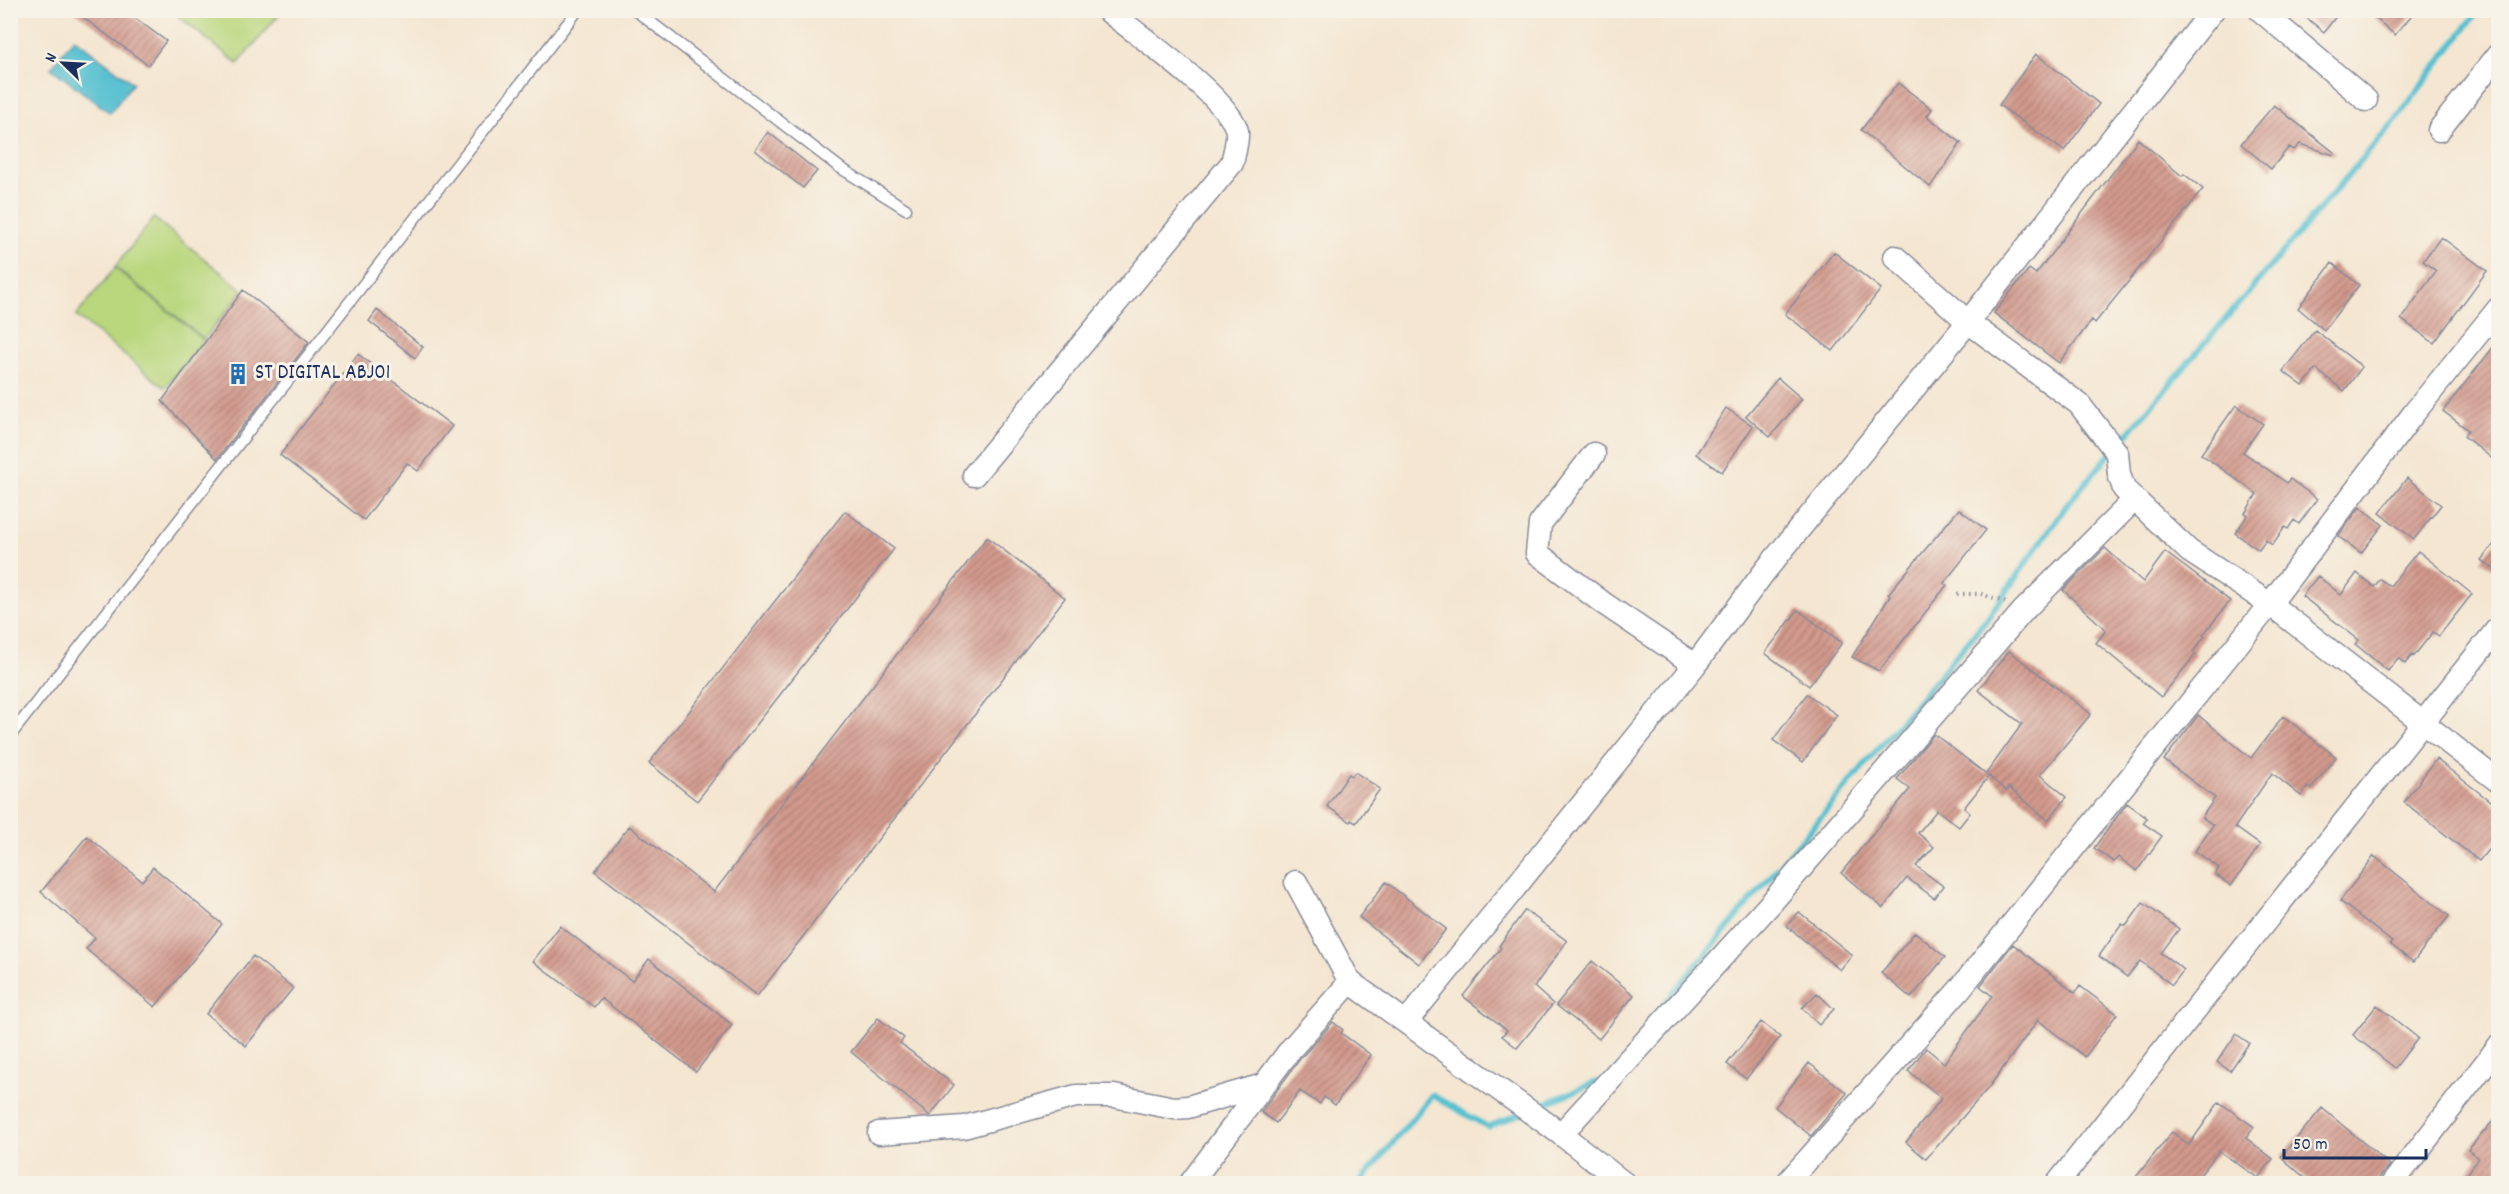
<svg xmlns="http://www.w3.org/2000/svg" width="2509" height="1194" font-family="Dekko,sans-serif">
<style>
.grass{fill:#b9d77d;stroke:#6a836e;stroke-width:1.5}
.water{fill:#55c0d0;stroke:#387897;stroke-width:1.5}
.lines{fill:none;stroke-linecap:round;stroke-linejoin:round}
.stream{stroke:#55c0d0;stroke-width:6}
.building{fill:url(#building-hatch)}
.lane-casing{stroke:#888a98;stroke-width:13}
.street-casing{stroke:#888a98;stroke-width:25}
.path{stroke:#888a98;stroke-width:4;stroke-dasharray:1.5 4.5;stroke-linecap:butt}
.lane{stroke:#fff;stroke-width:10}
.street{stroke:#fff;stroke-width:22}
.labels{text-anchor:middle;dominant-baseline:central;stroke-width:6;stroke-linejoin:round;paint-order:stroke}
.poi-label{font-size:21px;fill:#1b2f5e;stroke:#f7f3e8;text-anchor:start}
</style>
<defs>
<pattern id="building-hatch" width="6" height="6" patternUnits="userSpaceOnUse" patternTransform="scale(1.5)"><rect width="6" height="6" fill="#d39a8d"/><path d="M-1 1l2-2M0 6l6-6M5 7l2-2" fill="none" stroke="#aa7e76"/></pattern>
</defs>
<rect width="100%" height="100%" fill="#f7f3e8"/>
<filter id="ink" filterUnits="userSpaceOnUse"><feTurbulence type="fractalNoise" baseFrequency=".0167" numOctaves="2"/><feDisplacementMap in="SourceGraphic" scale="12" xChannelSelector="R" yChannelSelector="G"/><feConvolveMatrix kernelMatrix="1 2 1 2 8 2 1 2 1" color-interpolation-filters="sRGB"/></filter>
<filter id="wash" filterUnits="userSpaceOnUse"><feTurbulence type="fractalNoise" baseFrequency=".008" numOctaves="4" result="noise"/><feDisplacementMap in="SourceGraphic" scale="24" xChannelSelector="R" yChannelSelector="G"/><feGaussianBlur stdDeviation="1.35" result="paint"/><feColorMatrix in="noise" values="0 0 0 0 0 0 0 0 0 0 0 0 0 0 0 0 0 1.4 0 .05"/><feComposite in="paint" operator="in"/></filter>
<g filter="url(#wash)">
<rect width="100%" height="100%" fill="#f4e6d1"/>
<path class="grass" d="M172,11l110,-1v1l-44,53z
M154,218l89,72 -39,49 -89,-72z
M115,268l89,72 -39,48 -89,-72z"/>
<path class="water" d="M74,38l59,45 -23,30 -59,-45z"/>
<g class="lines">
<path class="stream" d="M2117,446l277,-324 85,-112
M1664,1004l322,-384 83,-118 42,-49
M1534,1108l63,-26
M1359,1184l73,-89 56,32 34,-14"/>
</g>
<g id="blocks">
<path class="building" d="M73,10h51l42,31 -18,24z
M2297,10h44l-17,22z
M2366,10h50l-21,25z
M2036,54l63,50 -35,47 -65,-46z
M1898,83l34,26 -5,7 34,27 -31,44 -69,-57z
M2274,105l61,48 -1,2 -34,-11 -6,6 -5,-3 -18,22 -30,-25z
M768,132l49,39 -14,17 -48,-38z
M2138,139l44,37 2,-2 19,15 -108,134 -3,-3 -33,43 -65,-50 35,-44 7,5z
M2441,237l46,34 -53,72 -33,-24 35,-48 -13,-10z
M1834,252l47,37 -48,62 -48,-37z
M2332,263l27,22 -35,45 -26,-22z
M243,290l66,52 -92,117 -55,-58z
M377,310l46,37 -8,11 -46,-37z
M2315,330l47,37 -18,24 -28,-22 -13,17 -20,-15z
M2499,340v124l-35,-28 4,-6 -25,-19z
M358,354l94,72 -34,45 -11,-8 -43,57 -84,-65z
M1778,378l24,21 -32,38 -24,-21z
M2236,405l27,19 -20,28 44,31 3,-4 27,20 -18,25 -5,-4 -6,9 -3,-2 -13,18 -6,-5 -7,10 -24,-17 13,-18 -3,-2 12,-19 -56,-40z
M1726,408l27,18 -31,46 -26,-18z
M2407,478l34,27 -27,34 -34,-26z
M2360,507l23,18 -22,28 -23,-17z
M1959,509l27,21 -42,53 3,2 -68,86 -27,-14 38,-61 -2,-2z
M845,511l49,38 -197,252 -48,-38z
M987,537l78,61 -308,398 -162,-125 34,-45 85,66z
M2499,538v35l-18,-13z
M2105,548l38,34 22,-30 65,49 -27,34 2,1 -12,16 3,2 -35,43 -65,-54 10,-13 -43,-40z
M2418,551l54,43 -33,42 -6,-4 -19,24 -2,-1 -7,9 -7,-6 -10,13 -33,-27 4,-4 -57,-44 16,-20 23,19 16,-22 17,14 6,-8 10,7z
M1798,610l44,33 -33,43 -44,-33z
M2009,651l82,63 -51,61 27,22 -19,23 -40,-33 -2,4 -17,-15 -25,32 6,5 -11,14 -22,-17 -19,23 16,14 -18,19 27,20 -9,12 -27,-20 -24,30 -42,-35 69,-84 -13,-10 37,-45 52,40 36,-50 -44,-34z
M1807,694l30,21 -34,47 -30,-22z
M2198,715l53,43 32,-42 53,41 -25,32 -3,-2 -7,9 -29,-23 -37,54 25,18 -29,41 -16,-12 4,-6 -24,-17 18,-26 -11,-8 13,-19 -51,-38z
M2436,759l63,49v28l-20,25 -75,-59z
M1355,772l25,17 -24,34 -5,-3 -1,2 -23,-16 22,-32 3,2z
M2127,803l20,15 -4,5 19,13 -25,35 -19,-14 -4,5 -20,-14z
M87,836l55,45 11,-14 69,57 -67,83 -69,-58 9,-11 -54,-46z
M2374,856l75,60 -36,46 -23,-18 2,-2 -52,-41z
M1386,882l60,47 -27,35 -60,-47z
M2143,903l36,26 -18,24 23,17 -12,15 -32,-24 -13,16 -28,-21 23,-32 4,2z
M1525,910l42,31 -33,46 19,17 -36,44 -15,-12 5,-6 -44,-34 38,-48 -2,-2z
M1799,912l53,43 -12,15 -53,-44z
M560,926l72,55 17,-22 83,66 -36,47 -95,-74 -7,9 -61,-46z
M1915,932l30,25 -34,41 -30,-25z
M2013,944l62,49 5,-7 37,28 -32,43 -47,-37 -49,67 -63,72 -20,-17 36,-44 -34,-27 18,-23 18,15 48,-67 -12,-10z
M253,956l40,32 -47,58 -40,-32z
M1592,961l42,34 -35,44 -43,-34z
M1817,993l17,16 -15,16 -17,-17z
M2377,1005l41,33 -23,30 -42,-33z
M878,1018l26,20 -4,5 54,42 -24,31 -79,-64z
M1333,1022l10,8 -2,3 30,22 -36,50 -11,-8 -4,7 -20,-13 -24,32 -15,-11 39,-53z
M1761,1022l19,15 -34,42 -19,-15z
M2236,1034l13,9 -19,28 -13,-9z
M1809,1063l38,30 -36,43 -36,-29z
M2219,1102l35,25 -8,11 27,21 -15,19 -39,-27 -26,33h-49l-8,-7 36,-45 17,13z
M2322,1108l68,57 -16,19h-62l-31,-27z
M2499,1114v60l-9,10h-29l17,-26 -10,-8z"/>
</g>
</g>
<g filter="url(#ink)">
<use href="#blocks" fill-opacity="0" stroke="#888a98" stroke-width="1.5"/>
<g class="lines">
<defs>
<path id="lane" d="M635,10l204,157 67,42
M10,736l568,-726"/>
<path id="street" d="M2260,10l106,90
M2439,130l59,-75
M1895,257l73,65 111,82 38,49 2,21 5,15 65,62 81,53 228,177
M1594,454l-54,70 -3,29 66,50 92,62
M974,475l258,-312c2,-9 6,-22 5,-32 -7,-32 -102,-98 -130,-121
M1296,882l54,100 211,152 64,50
M1407,1021l288,-356 70,-94 203,-249 245,-312
M879,1133l85,-6 112,-31h38l60,12 14,-1 75,-22
M1561,1134l210,-231 253,-293 109,-109
M1190,1184l100,-134 60,-68
M1786,1184l173,-194 311,-386 144,-191 84,-104
M2057,1184l441,-556
M2392,1184l106,-137"/>
</defs>
<use href="#lane" class="lane-casing"/>
<use href="#street" class="street-casing"/>
<path class="path" d="M140,13l1,-3
M1957,594h24l25,8"/>
<use href="#lane" class="lane"/>
<use href="#street" class="street"/>
</g>
</g>
<defs>
<symbol id="building-bare" viewBox="-9 -9 18 18"><path d="M-4-6H4V6H1V3H-1V6H-4ZM-2.5-4.3h1.7v1.8h-1.7ZM.8-4.3h1.7v1.8H.8ZM-2.5-1h1.7V.8h-1.7ZM.8-1h1.7V.8H.8Z" fill="#1f6fb2" stroke="#f7f3e8" stroke-width="2.5" paint-order="stroke"/></symbol>
</defs>
<g fill-rule="evenodd">
<use href="#building-bare" x="223" y="359" width="30" height="30"/>
</g>
<g class="labels">
<g class="poi-label">
<text x="255" y="374">ST DIGITAL ABJ01</text>
</g>
</g>
<rect width="2509" height="1194" fill="none" stroke="#f7f3e8" stroke-width="36"/>
<g transform="translate(63 63) rotate(294)" stroke="#f7f3e8" stroke-width="4.5" paint-order="stroke">
<path d="M0-4.5L10 22L0 15L-10 22Z" fill="#1b2f5e"/>
<text y="-9" font-size="16" font-weight="bold" text-anchor="middle" fill="#1b2f5e">N</text>
</g>
<path d="M2284 1149v9h142v-9" fill="none" stroke="#1b2f5e" stroke-width="3"/>
<text x="2293" y="1149" font-size="18" fill="#1b2f5e" stroke="#f7f3e8" stroke-width="4.5" paint-order="stroke">50 m</text>
</svg>
